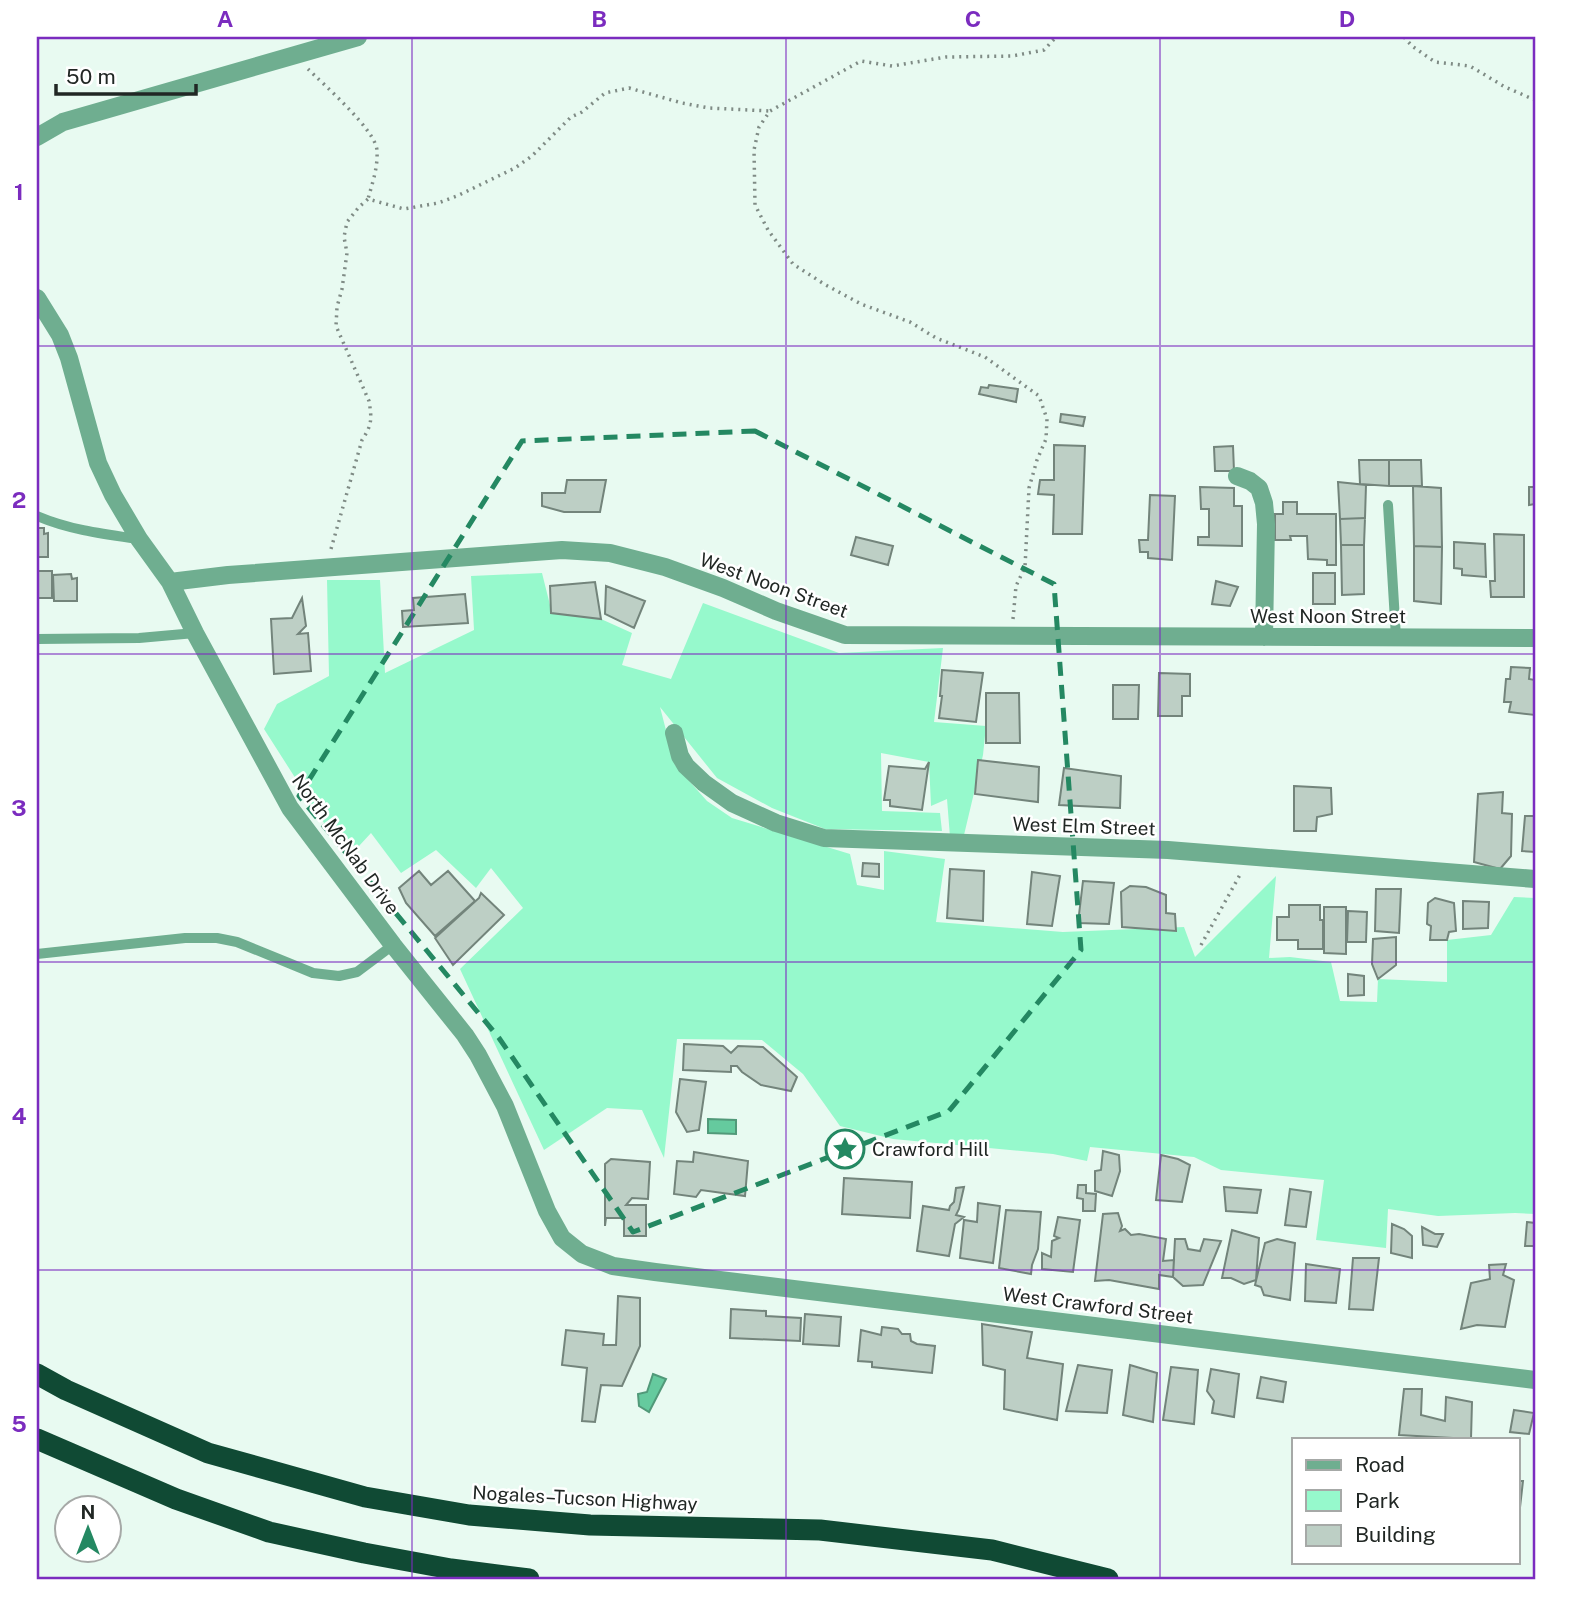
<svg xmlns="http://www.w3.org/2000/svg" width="1572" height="1616" font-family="'Public Sans',sans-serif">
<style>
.green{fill:#96f9cc}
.water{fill:#65ca9e;stroke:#519979;stroke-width:2}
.building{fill:#bdcfc5;stroke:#73847b;stroke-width:2}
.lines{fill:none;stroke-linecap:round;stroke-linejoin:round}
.path{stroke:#7f8b85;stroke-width:3.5;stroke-dasharray:2 5;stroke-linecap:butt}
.service{stroke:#6fae90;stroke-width:10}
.minor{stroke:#6fae90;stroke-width:18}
.motorway{stroke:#104a34;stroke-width:21}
.marked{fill:none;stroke:#248862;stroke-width:5;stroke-dasharray:14 9;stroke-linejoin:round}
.grid{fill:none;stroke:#7b2cbf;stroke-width:2;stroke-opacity:0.55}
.labels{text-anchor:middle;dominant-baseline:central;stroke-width:5;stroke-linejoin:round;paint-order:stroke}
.street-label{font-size:19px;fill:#212724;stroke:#fff}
.poi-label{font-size:19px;fill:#212724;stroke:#fff;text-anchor:start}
.neatline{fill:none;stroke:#7b2cbf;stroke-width:2.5}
.grid-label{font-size:23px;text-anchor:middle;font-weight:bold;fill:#7b2cbf}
</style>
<rect width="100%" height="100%" fill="#e8faf1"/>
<path class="green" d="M542,573l10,40 49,6 31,14 -10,32 49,14 32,-76 136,50 104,-5 -9,74 52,4 -3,29 -19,80 -14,2 -3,-38 -16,7 -2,-44 -48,-9 1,58 58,2 2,18 -117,-2 -53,-21 -55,-30 -57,-71 15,58 32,36 25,17 118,36 7,31 27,5v-39l61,8 -9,63 127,10 121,-5 11,30 81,-81 -7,82 21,-1 41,5 9,39 37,1 1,-23 69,3v-42l44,-5 23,-38 21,1v35l-1,9 1,1v271l-20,-1 -77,3 -50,-7 -2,39 -70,-8 8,-60 -103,-10 -27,-13 -104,-10 -3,14 -34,-7 -160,-15 -53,-13 -37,-52 -41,-34 -85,-1 -13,119 -22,-48 -35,-2 -63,42 -84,-181 63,-61 -32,-40 -15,20 -40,-38 -35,23 -30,-40 -24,26 -83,-130 13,-25 52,-28 -2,-96h53l5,93 89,-43 -3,-54z"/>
<path class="water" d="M708,1119l28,1v14l-28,-1z
M653,1374l13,5 -17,33 -10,-6 -1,-12 9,-2z"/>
<path class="building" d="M989,385l29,4 -2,13 -37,-8 2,-7 7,1z
M1061,414l24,3 -2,9 -23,-4z
M1054,445l31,1 -3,88h-29l1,-39 -16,-1 2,-14h14z
M1233,446l1,25h-19l-1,-24z
M1359,460h30v26l-29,-2z
M1389,460h32l1,26h-33z
M567,480h39l-6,32h-36l-22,-6v-13h23z
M1338,482l28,3 -1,33 -25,1z
M1413,486l28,2 1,59 -28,-1z
M1200,487l34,1v18h8v40l-44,-1v-8h11v-28h-8z
M1529,487h6v17l-6,1z
M1150,495l25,1 -3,64 -24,-2v-6h-8l-1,-12h9z
M1283,502h14v12h39v51h-9v-5l-19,-1 -1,-23h-17l1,4h-16v-26h8z
M1365,518l-1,27h-23l-1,-26z
M37,528h7v6l4,-1v24h-11z
M1494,534l30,1v62h-33l-1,-16h5z
M856,537l37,9 -5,19 -37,-10z
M1454,542l31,2 1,33 -24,-2v-6l-8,-1z
M1341,545h23v49l-22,1z
M1414,546l28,1 -1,57 -27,-3z
M37,571h15v27h-15z
M1313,573h22v31h-22z
M71,574l1,5 5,-1v23h-23l-1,-26z
M1216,581l22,6 -8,19 -18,-2z
M595,582l6,37 -50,-6 -1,-27z
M606,586l39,15 -11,27 -29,-14z
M465,594l3,29 -65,4 -1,-16 12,-1 -1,-12z
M302,598l4,28 -8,8 10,-1 3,38 -37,3 -3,-55 21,-1z
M1511,667l19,1 -1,11 6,1v35l-26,-3 2,-10h-7l2,-23h4z
M942,670l41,3 -7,49 -37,-4 3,-22h-2z
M1159,673l31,1v22h-8v20h-24z
M1113,685h26l-1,34h-25z
M986,693h33l1,50h-34z
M978,760l61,7 -1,35 -63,-8z
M929,762l-7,48 -32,-4v-6h-6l5,-34 36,3z
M1064,768l57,8 -1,32 -61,-3z
M1294,786l37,2 1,26 -15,3 -1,14h-22z
M1503,792l-1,21 10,1 -1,42 -11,13 -26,-7 4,-68z
M1525,816h10v36l-13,-1z
M863,863l16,1v13l-17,-1z
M950,869l34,2 -1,50 -36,-3z
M419,871l12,14 17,-14 27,30 -40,35 -29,-33 -7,-15z
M1032,872l28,4 -8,50 -25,-2z
M1083,881l31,2 -5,41 -31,-1z
M1130,886l16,1 20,8v18l9,1 1,17 -54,-4 -1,-35z
M1376,889h25l-2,44 -24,-2z
M481,893l23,22 -51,50 -18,-27 44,-40z
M1435,898l19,5 2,28 -7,1 -2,8h-17l1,-14 -4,-2 1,-21z
M1463,901l26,1 -1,26 -25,1z
M1289,905h31v15h3v29h-25v-9h-21v-23h12z
M1324,907h22v47l-22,-1z
M1348,911l19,1 -1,30h-19z
M1396,937v28l-18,14 -6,-15 1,-25z
M1348,974l16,2v19l-16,1z
M684,1044l39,2 8,7 7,-7 25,1 34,30 -6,14 -30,-6 -19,-13 -5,-6h-6v6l-48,-2z
M680,1079l26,3 -7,48 -12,2 -11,-20z
M1103,1151l16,4 1,16 -8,25 -17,-5v-20l6,-1z
M694,1152l54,9 -3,35 -44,-6 -5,7 -22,-3 3,-33 16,1z
M1161,1155l17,4 12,6 -8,37 -26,-2z
M611,1159l39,3 -2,37 -16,-1 -6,7h20v31h-22v-18h-18l-1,8v-62z
M844,1178l68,4 -2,36 -68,-4z
M1078,1185h8v8l10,1 -1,17h-12v-12l-6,-1z
M964,1187l-5,22 -3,6 8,2 -9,7 -6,32 -32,-5 6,-45 26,4 1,-4 4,-4 2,-14z
M1224,1187l37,3 -4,23 -31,-2z
M1290,1189l21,3 -5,35 -21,-2z
M978,1203l22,3 -7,57 -33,-5 4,-38 13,2z
M1006,1210l35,2 -3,37 -6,16 -1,9 -32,-6z
M1118,1213l4,13 -2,5 5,-2 6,6 8,-1 27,5 -3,22 11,-1 -1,17 -14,-2v14l-50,-9 -14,1 8,-67z
M1058,1217l22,3 -7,52 -31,-3v-16l9,4 1,-16 7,-3 -5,-2z
M1527,1222l8,1v23h-10z
M1392,1224l12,5 8,7v22l-21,-5z
M1422,1227l13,7h8l-6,13 -14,-2z
M1232,1230l27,8 -3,42 -12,4 -13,-6h-9z
M1175,1239h10l3,10 12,2 4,-12 17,2 -18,44 -20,1 -10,-9z
M1277,1239l18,4 -5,57 -26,-5 -3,-8 -6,-2 10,-42z
M1353,1258h26l-6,52 -24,-1z
M1306,1264l34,5 -4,34 -31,-2z
M1506,1264l-3,11 11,5 -9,47 -28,-2 -16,4 10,-46 19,-4 -1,-14z
M618,1296l22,2v48l-18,40 -21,-1 -6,37 -13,-1 5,-53 -25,-3 4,-35 38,4 -1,11h13z
M731,1309l35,2v5l35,2 -1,23 -70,-3z
M805,1314l36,3 -2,29 -36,-2z
M982,1324l50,8 -5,26 36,6 -6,56 -53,-11 1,-39 -22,-5z
M882,1327l16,2 4,5h8l1,7 6,3 18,2 -3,27 -60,-6v-5l-14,-1 3,-31 20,5z
M1078,1365l34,5 -5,43 -41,-2z
M1130,1365l27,8 -4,49 -30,-7z
M1171,1367l27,3 -4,54 -31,-4z
M1211,1369l28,5 -5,43 -22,-4 2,-12 -7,-10z
M1261,1377l25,5 -3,20 -26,-4z
M1404,1389h18l-1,26 24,6 1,-24 26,5 -1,37 -72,-4z
M1514,1410l20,3 -5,21 -19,-2z
M1518,1481h5l-5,44z"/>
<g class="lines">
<path class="path" d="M1404,37l8,9 23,16 35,4 35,21 30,13
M308,69c15,15 69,62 69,82 1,17 -5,33 -9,48
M331,549l31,-109c10,-15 10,-21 7,-39l-33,-75 1,-19 5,-18 5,-36 -3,-16 3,-15 12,-15 9,-8 36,10 34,-6 19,-7 58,-28 17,-12 39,-39 11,-5 23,-19 24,-5 53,15 27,5 61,3
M1013,619l3,-33 9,-19 4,-79 8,-28 9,-21 1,-20 -8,-23 -54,-39 -49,-19 -26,-16 -49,-18 -37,-20 -31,-20 -25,-34 -13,-25 -1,-55 5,-23 11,-16 91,-50 31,5 54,-9 66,-1 32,-6 12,-13
M1201,945l40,-72"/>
<path class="service" d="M1388,505l8,132
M37,516c33,14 66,18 101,23
M37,639l102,-1 56,-5
M37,954l148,-16h32l20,4 76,31 26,3 18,-4 36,-27"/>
<path class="minor" d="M37,137l26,-15 295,-85
M37,298l23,37 9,23 29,105 15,32 26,44 31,43 25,51 95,175 103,137 72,90 13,20 27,51 42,105 15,27 20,16 31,12 42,6 880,108
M1237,476l13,5 9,7 5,15 2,21 -2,113
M170,582l58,-7 334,-25 48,3 55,14 58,21 53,23 69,24 690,3
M674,733l6,23 6,10 18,17 28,20 44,20 48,15 344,12 367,29"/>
<path class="motorway" d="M37,1374l29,16 142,63 157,44 104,18 121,10 230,5 172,20 116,29
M37,1439l139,60 93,33 95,21 87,16 78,10"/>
</g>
<path class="marked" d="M755,431l299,153 27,366 -132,161 -316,121 -134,-194 -200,-242 223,-355z"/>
<path class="grid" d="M412,37v1542M786,37v1542M1160,37v1542M37,346h1498M37,654h1498M37,962h1498M37,1270h1498"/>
<defs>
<symbol id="sight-ring" viewBox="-11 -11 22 22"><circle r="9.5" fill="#fff" stroke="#248862" stroke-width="1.5"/><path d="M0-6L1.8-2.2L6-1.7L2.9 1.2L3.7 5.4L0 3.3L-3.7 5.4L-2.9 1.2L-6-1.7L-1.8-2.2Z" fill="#248862"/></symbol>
</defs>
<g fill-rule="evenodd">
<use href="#sight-ring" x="823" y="1127" width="44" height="44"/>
</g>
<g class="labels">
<g class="street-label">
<text transform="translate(774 585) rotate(20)">West Noon Street</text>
<text x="1328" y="616">West Noon Street</text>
<text transform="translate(1084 826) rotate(2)">West Elm Street</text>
<text transform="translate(346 844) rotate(54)">North McNab Drive</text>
<text transform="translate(1098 1305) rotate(7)">West Crawford Street</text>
<text transform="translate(585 1498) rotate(3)">Nogales–Tucson Highway</text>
</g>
<g class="poi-label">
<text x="872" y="1149">Crawford Hill</text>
</g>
</g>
<rect width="1572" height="1616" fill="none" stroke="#ffffff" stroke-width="77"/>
<rect x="1292" y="1438" width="228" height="126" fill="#ffffff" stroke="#a6a9a7" stroke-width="2"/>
<rect x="1306" y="1460" width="35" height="10" fill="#6fae90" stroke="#a6a9a7" stroke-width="2"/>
<text x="1355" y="1472" font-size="21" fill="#212724">Road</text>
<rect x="1306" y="1490" width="35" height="21" fill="#96f9cc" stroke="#a6a9a7" stroke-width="2"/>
<text x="1355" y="1508" font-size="21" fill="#212724">Park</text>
<rect x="1306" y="1525" width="35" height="21" fill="#bdcfc5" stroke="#a6a9a7" stroke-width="2"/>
<text x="1355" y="1542" font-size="21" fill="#212724">Building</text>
<g transform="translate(88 1529)"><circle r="33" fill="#ffffff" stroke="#a6a9a7" stroke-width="2"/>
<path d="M0-5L12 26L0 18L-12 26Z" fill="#248862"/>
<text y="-10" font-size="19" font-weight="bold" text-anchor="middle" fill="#212724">N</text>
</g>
<path d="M56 84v10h140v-10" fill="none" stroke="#212724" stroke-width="3.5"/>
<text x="66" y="84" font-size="21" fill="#212724" stroke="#ffffff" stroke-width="5" paint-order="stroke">50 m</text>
<rect x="38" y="38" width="1496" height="1540" class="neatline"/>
<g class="grid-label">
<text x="225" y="27">A</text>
<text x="599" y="27">B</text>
<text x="973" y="27">C</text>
<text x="1347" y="27">D</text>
<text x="19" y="200">1</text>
<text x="19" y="508">2</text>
<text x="19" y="816">3</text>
<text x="19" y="1124">4</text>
<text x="19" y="1432">5</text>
</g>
</svg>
